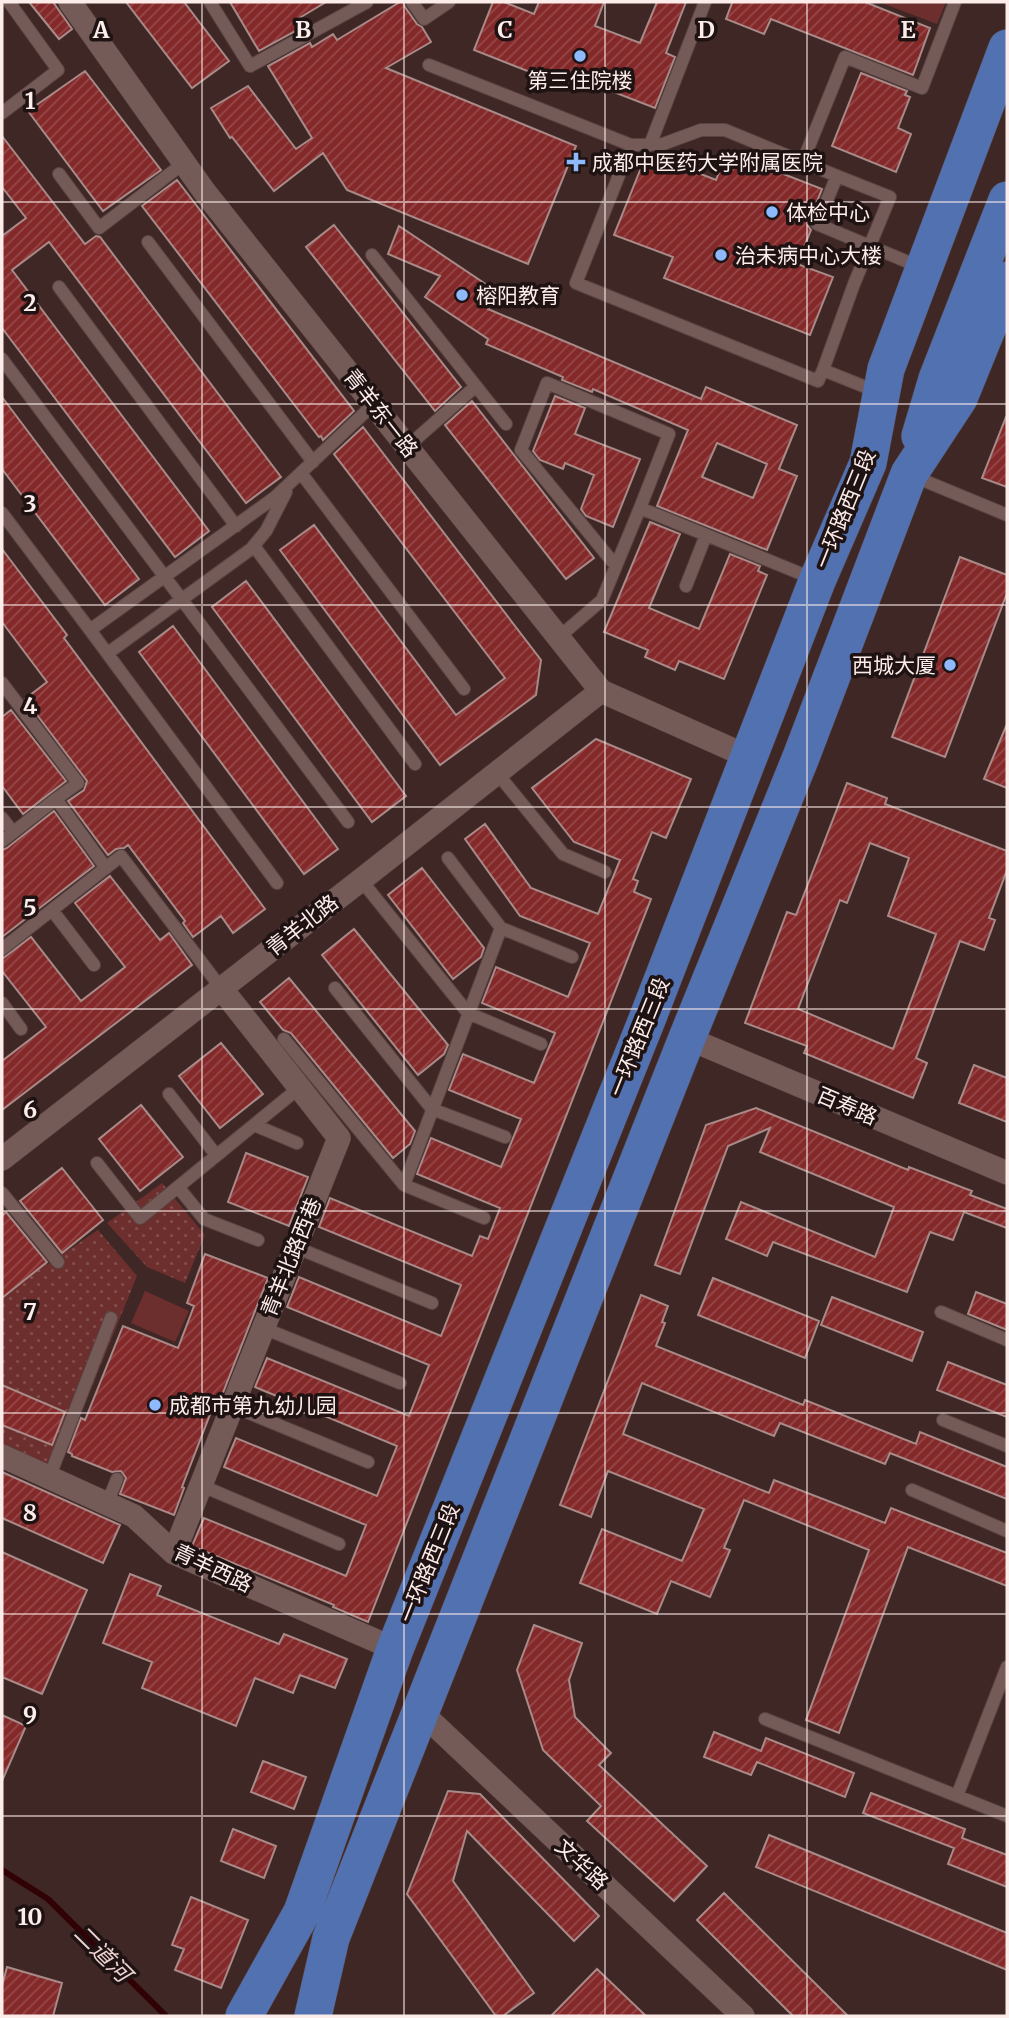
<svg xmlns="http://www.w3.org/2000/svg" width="1009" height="2018" font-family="Merriweather,'Noto Sans SC',serif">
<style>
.park{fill:#6c2f2d}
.garden{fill:url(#garden-dots)}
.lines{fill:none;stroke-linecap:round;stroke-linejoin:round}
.stream{stroke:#310205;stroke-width:6}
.building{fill:url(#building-hatch);stroke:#a88b88;stroke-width:2;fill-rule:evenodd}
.lane-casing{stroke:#584443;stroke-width:14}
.street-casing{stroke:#584443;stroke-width:24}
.primary-casing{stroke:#584443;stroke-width:38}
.lane{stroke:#755b58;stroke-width:12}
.street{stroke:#755b58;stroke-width:23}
.primary{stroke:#5271b1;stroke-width:37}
.grid{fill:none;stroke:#fcecea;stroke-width:2;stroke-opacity:0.55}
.poi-dot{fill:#8eb9fc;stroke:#1e1312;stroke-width:2.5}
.labels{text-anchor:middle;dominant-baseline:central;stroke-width:7;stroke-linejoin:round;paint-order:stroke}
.poi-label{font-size:21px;fill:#fcecea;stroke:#1e1312;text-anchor:start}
.street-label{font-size:21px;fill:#fcecea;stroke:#1e1312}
.water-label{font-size:23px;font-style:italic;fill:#eed2d0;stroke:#1e1312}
.grid-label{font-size:23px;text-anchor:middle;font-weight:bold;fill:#fcecea;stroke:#1e1312;stroke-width:7;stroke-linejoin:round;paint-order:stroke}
</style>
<defs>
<pattern id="garden-dots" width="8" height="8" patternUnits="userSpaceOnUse" patternTransform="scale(1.75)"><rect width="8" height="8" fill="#6c2f2d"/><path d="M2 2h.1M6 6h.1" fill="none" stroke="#824d4c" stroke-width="1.8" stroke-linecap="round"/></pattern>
<pattern id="building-hatch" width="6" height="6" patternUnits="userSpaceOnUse" patternTransform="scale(1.75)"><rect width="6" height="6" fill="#84292a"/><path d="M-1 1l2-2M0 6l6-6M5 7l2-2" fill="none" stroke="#964849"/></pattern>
</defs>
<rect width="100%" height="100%" fill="#3f2726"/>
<path class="park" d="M879,2h67l-9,22z
M145,1291l44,20 -14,31 -44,-19z"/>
<path class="garden" d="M162,1183l43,52 -20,48 -38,-16 -40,-44z
M2,1208l45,57 51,-35 39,46 -81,199 -54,-24z"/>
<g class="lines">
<path class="stream" d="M2,1870l46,29 118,117"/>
</g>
<path class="building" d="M29,2h24l19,27 -13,10z
M126,2h58l45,59 -37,27z
M230,2h96l-30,18 5,8 -42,23z
M400,2h3l2,5 12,17 5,3 9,15 -45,26 190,78 -48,118 -181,-74 -24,-37 -49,38 -42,-54 -2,1 -19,-30 37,-22 48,63 16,-11 -44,-72 42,-23 2,4 21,-13 4,6z
M493,2h11l30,12 5,-12h65l-9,24 45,17 17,-41h29l-20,51 9,4 -20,51 -80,-31 -4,11 -97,-38z
M731,2h134l65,26 -17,47 -142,-56 -7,15 -38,-15 6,-16z
M85,71l76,99 -58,41 -75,-100z
M861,73l46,18 -2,4 5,2 -12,31 13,6 -15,38 -64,-26z
M2,136l83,108 11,-8 4,1 181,240 -35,26 -197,-261 -37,28 197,261 -34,26 -173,-229v-92l24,-18 -24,-31z
M727,152l95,37 -13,32 -1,5 3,4 -14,34 36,13 -23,58 -146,-57 9,-21 -59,-22 33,-82 69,27z
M177,180l177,231 -31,29 -2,-4 -2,1 -177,-231z
M334,225l127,162 -26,24 -129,-164z
M399,226l100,67 -11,16 213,90 5,-12 91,38 -18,44 18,7 -30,74 -110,-44 31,-76 -95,-41 -1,3 -30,-12 1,-3 -77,-33 2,-5 -63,-42 15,-21 -52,-22zM717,443l50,21 -14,34 -51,-21z
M555,396l30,12 -10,26 65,25 -27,68 -27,-11 -5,-7 13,-34 -29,-12 -2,6 -23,-9 -7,-9z
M2,397l137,182 -34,26 -103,-136z
M472,401l122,157 -28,21 -121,-154z
M1006,417h1v70l-25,-9z
M363,427l178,233 -5,35 -96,70 -160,-215 34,-25 142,190 49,-37 -171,-224z
M650,522l30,12 -31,74 50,21 31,-75 30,12 -2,5 9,4 -43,104 -45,-18 -4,9 -30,-13 3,-7 -44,-18z
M2,549l65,86 -3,3 201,271 -32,24 -12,-17 -28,21 -10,-14 2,-2 -57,-76 -4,3 -8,1 -8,6 -40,-54 16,-11 3,-9 -62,-82 22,-17 -45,-60z
M960,557l47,18v18l-62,164 -53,-20z
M246,581l160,215 -34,26 -160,-215z
M173,626l165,223 -34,25 -165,-222z
M11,710l55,71 -43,33 -21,-28v-69z
M1007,724v64l-23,-9z
M596,739l95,40 -25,59 -14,-6 -19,47 5,2 -4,11 17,7 -283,723 -35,-15 1,-2 -142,-59 12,-28 142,58 20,-51 -142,-58 12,-29 141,58 20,-50 -142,-59 12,-29 142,58 20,-51 -142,-58 12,-30 142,59 20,-51 -142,-58 11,-29 142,58 8,-20 8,3 12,-31 -83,-34 14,-36 70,29 20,-48 -72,-29 14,-36 71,29 21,-50 -73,-30 14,-36 72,30 22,-54 -70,-27 -55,-77 20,-15 46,64 67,26 22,-54 -46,-18 -42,-54z
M847,783l40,15 -2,6 122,47v19l-18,48 6,2 -11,30 -24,-9 -44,117 11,5 -14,35 -109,-45 3,-7 -62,-23 42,-111 9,3zM870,843l39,15 -21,58 48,18 -43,115 -95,-40 42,-109 7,3z
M54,811l40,55 -92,71v-87l5,-2z
M422,868l62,80 -3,9 -28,22 -65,-84z
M110,876l50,64 9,-7 23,32 -190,145v-49l44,-34 -44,-56v-12l29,-22 50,64 44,-34 -50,-64z
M354,929l94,116 -4,9 -26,21 -96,-120z
M289,978l126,153 -5,13 -17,14 -102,-125 -8,-3 -23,-28z
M221,1043l42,51 -43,34 -41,-52z
M974,1065l33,13v44l-48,-19z
M141,1105l42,52 -43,34 -41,-52z
M756,1108l152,62 1,-3 63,24 -2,4 37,14v19l-43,-16 -11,28 -23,-8 -23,60 -134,-50 -6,14 -41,-17 15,-37 134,55 19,-50 -134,-55 10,-24 -42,18 -48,128 -25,-9 51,-140z
M246,1153l62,24 -19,49 -61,-24z
M62,1168l41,52 -41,33 -42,-52z
M6,1212l41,50 -45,36v-82z
M205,1254l63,24 -53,135 -4,-1 -29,75 2,1 -10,27 -54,-21 6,-16 -5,-7 -9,1 -40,-16v-2l-4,-2 13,-34 4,2 38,-94 55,22 16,-42 -7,-3z
M713,1278l106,43 -14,37 -107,-43z
M976,1292l31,12v26l-39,-16z
M641,1295l27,11 -6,16 3,1 -9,23 147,59 2,-5 111,44 4,-12 87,35v32l-117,-46 -5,11 -105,-41 -6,13 -132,-53 -19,51 146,59 5,-13 111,43 6,-15 116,45v33l-99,-39 -69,186 -33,-13 63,-170 -125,-50 -20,48 6,2 -20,47 -39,-16 -14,33 -77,-31 22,-54 80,32 22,-52 -96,-38 -17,46 -31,-12z
M832,1297l91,35 -11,29 -91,-36z
M948,1362l59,23v32l-70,-27z
M2,1385l63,27 -13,33 -50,-20z
M2,1472l118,53 -17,38 -101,-45z
M2,1552l85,38 -45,104 -40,-17z
M130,1574l31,12 -4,9 122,49 5,-10 63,25 -12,29 -35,-13 -7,18 -38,-15 -19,48 -94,-38 10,-26 -49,-19z
M534,1625l48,18 -13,37 6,37 36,36 -12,12 108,101 -33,35 -87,-80 14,-15 -58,-56 -26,-80z
M2,1715l24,11 -24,55z
M714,1732l47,19 5,-13 88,35 -9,24 -88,-35 -6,13 -47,-18z
M263,1761l43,16 -12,32 -43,-17z
M448,1791l32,3 119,122 -25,25 -107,-110 -14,50 81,112 -31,23h-7l-89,-122z
M871,1793l94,36 -3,9 45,17v32l-59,-23 6,-16 -91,-35z
M233,1829l43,17 -12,32 -43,-17z
M769,1835l238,98v37l-251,-103z
M724,1893l124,123h-55l-96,-96z
M191,1897l57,23 -27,68 -46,-18 9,-21 -12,-4z
M7,1967l55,16 -9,33h-51v-30z
M597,1969l49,47h-95z"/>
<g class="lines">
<defs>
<path id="lane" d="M210,2l40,64 117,-64
M412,2l12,17 25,-17
M429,65l202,80 32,-1 38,-14h24l112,46 -20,48 103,43
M2,113l56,-43 -49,-68
M631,145l-55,138 242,98 5,-11
M650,145l55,-143
M803,161l42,-104 77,31 33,-86
M59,174l40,54 85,-65
M837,176l53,21 -36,87 -31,86 55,22
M148,242l165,220
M372,255l134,169
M59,287l177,239
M2,359l346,463
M407,447l69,-61
M301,473l163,216
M913,476l94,39
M2,513l88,117 187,253
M254,546l161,218
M616,566l-95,-116 26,-67 122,51 -29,74
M686,586l20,-51
M90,630l184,-132 100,-94
M559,637l43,-37 38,-92 174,71
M108,653l143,-104 15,-18 20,-39
M2,683l76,100 -22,16
M497,773l66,81 42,18
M2,818l11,14
M2,841l54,-42 50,69
M448,858l53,70 71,29
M361,880l107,133 73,31
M52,910l42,55
M2,949l119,-93 100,132
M335,988l97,121 73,28
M2,1003l19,26
M284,1039l120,146 97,-257
M169,1094l47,61
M254,1125l43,18
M97,1163l43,55 159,-130
M404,1185l80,33
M178,1187l26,32 54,21
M2,1193l56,69
M295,1247l137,56
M941,1312l66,28
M263,1328l137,55
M232,1406l136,56
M943,1420l64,26
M49,1478l62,-160
M200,1485l139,59
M912,1490l95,41
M107,1504l10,-25
M765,1719l242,97
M957,1796l50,-129"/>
<path id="street" d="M70,2l134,189 397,500 148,66
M687,1038l320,135
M2,1159l359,-279 240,-189
M2,1456l132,60 40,37 221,96
M174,1553l165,-415 -118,-150
M421,1712l322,304"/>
<path id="primary" d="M920,436l17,-57 70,-179
M244,2016l58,-104 93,-263 253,-632 169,-436 51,-118 18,-94 121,-321
M313,2016l18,-78 356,-900 114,-281 108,-283 50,-76 48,-118"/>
</defs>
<use href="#lane" class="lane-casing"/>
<use href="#street" class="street-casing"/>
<use href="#primary" class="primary-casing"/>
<use href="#lane" class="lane"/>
<use href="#street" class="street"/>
<use href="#primary" class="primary"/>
</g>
<path class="grid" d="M202,2v2014M404,2v2014M605,2v2014M807,2v2014M2,202h1005M2,404h1005M2,605h1005M2,807h1005M2,1009h1005M2,1211h1005M2,1413h1005M2,1614h1005M2,1816h1005"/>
<g class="poi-dot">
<circle cx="580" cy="56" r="7"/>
<path d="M572.5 151.5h7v7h7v7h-7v7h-7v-7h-7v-7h7z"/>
<circle cx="772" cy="212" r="7"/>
<circle cx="721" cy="255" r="7"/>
<circle cx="462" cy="295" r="7"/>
<circle cx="950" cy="665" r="7"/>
<circle cx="155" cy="1405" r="7"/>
</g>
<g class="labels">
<g class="poi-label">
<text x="580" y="80" text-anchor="middle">第三住院楼</text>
<text x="592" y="162">成都中医药大学附属医院</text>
<text x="786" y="212">体检中心</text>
<text x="735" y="255">治未病中心大楼</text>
<text x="476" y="295">榕阳教育</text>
<text x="936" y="665" text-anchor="end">西城大厦</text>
<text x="169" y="1405">成都市第九幼儿园</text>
</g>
<g class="street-label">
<text transform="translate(381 413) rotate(52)">青羊东一路</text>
<text transform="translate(845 509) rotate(-68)">一环路西三段</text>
<text transform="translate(302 925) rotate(-38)">青羊北路</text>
<text transform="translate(639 1037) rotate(-68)">一环路西三段</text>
<text transform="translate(847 1106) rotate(23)">百寿路</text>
<text transform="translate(291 1257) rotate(-68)">青羊北路西巷</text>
<text transform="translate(429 1563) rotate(-68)">一环路西三段</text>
<text transform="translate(213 1568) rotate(25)">青羊西路</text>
<text transform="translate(582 1864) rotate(43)">文华路</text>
</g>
<g class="water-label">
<text transform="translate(103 1953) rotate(45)">二道河</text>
</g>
</g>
<g class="grid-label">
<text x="101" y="38">A</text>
<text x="303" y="38">B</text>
<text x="505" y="38">C</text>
<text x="706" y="38">D</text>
<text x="908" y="38">E</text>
<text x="30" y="109">1</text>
<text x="30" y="311">2</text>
<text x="30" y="512">3</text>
<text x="30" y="714">4</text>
<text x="30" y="916">5</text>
<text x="30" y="1118">6</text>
<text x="30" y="1320">7</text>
<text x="30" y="1521">8</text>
<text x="30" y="1723">9</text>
<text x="30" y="1925">10</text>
</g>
<rect width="1009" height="2018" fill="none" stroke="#fcecea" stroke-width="7"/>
</svg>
